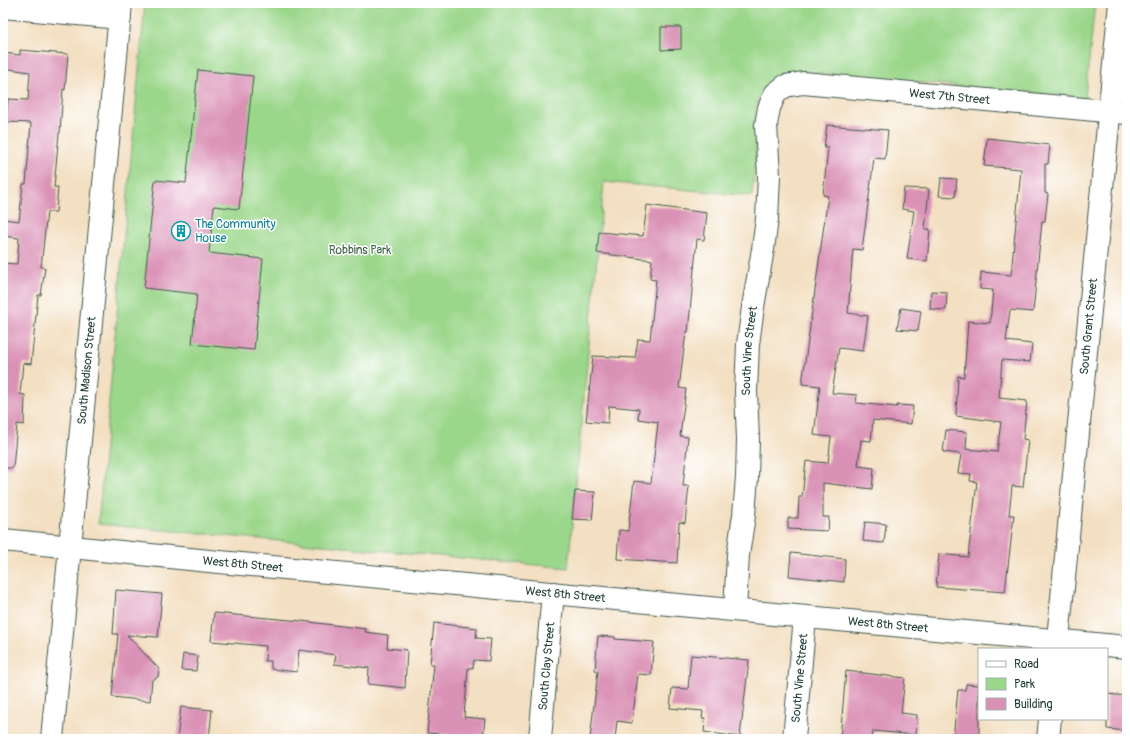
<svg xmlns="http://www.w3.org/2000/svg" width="1130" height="742" font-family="Pangolin,sans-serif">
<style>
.green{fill:#9bd78b;stroke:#5d8a60}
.building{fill:#da91b6}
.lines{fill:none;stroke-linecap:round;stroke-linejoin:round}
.minor-casing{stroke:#3f5549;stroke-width:24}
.minor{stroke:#fff;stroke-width:22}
.labels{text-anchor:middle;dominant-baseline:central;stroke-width:3;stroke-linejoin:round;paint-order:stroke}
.street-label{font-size:12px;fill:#1f3d34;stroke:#fff}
.culture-label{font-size:12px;fill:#0d838f;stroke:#fff;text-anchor:start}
.park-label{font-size:12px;fill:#3e644a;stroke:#fff}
</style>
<rect width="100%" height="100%" fill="#fff"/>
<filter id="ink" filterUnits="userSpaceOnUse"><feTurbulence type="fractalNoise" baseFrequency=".025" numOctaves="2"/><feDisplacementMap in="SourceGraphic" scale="8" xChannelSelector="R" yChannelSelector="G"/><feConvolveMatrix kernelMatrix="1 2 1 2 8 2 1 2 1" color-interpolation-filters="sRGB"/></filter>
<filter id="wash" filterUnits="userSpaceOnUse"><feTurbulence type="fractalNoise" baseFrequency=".012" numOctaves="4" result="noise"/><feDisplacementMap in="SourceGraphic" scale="16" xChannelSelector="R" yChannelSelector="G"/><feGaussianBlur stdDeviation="0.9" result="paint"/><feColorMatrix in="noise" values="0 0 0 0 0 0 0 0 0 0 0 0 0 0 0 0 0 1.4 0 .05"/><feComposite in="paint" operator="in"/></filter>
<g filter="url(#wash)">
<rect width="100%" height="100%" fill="#f3dfc1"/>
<path class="green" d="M145,3h950l-10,95 -290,-27c-15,5 -28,10 -36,26 -6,11 -3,42 -3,56 -1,14 -3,29 -4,43l-148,-14 -36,386 -470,-44z"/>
<g id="blocks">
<path class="building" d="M661,27h20v22l-20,1z
M20,50l48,4 -3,36 -2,-1 -3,44h-1l-5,54h4l-2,25h-9l-6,55 4,1 -4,27h-3l-7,69 -8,-1 -3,31 5,1 -1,30 -7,-1 -4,44h-10v-205l14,1 2,-26 -16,-2v-17l16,2 4,-37h3l5,-61 -25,-1 2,-23 20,1 2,-28 -27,-4v-15l17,2z
M198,70l55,6 -14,133 -25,-3 -5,47 54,6 -9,91 -62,-6 5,-50 -53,-6 11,-108 31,3z
M827,125l61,5 -3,29 -11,-1 -12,92 -9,-1 -5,64 20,3 -5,35 -24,-3 -7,45 25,2 -1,8 41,4v-2l16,1 -2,18 -38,-4 -2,21 -10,-1 -3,26 16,2 -2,21 -49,-6v34h6l-1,14 -40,-2v-11h10l1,-21h3l4,-36 22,2 3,-26 -17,-2 6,-49 -18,-2 26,-188 -5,-1 5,-47h-4z
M987,138l63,7 -2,19h-3v29l3,1 -3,27h-3l-9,91 -23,-2 -4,31 26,3 -2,18 -28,-2 -3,38 28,3 -4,38 5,1 -5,47 -11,-1 -3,29h5l-9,77 -69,-5 3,-33 29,3 9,-75 -7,-1 1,-7 -13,-1 3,-19 -18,-2 3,-22 21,2 -1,17 31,3 4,-30 -45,-6 2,-40 6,1 4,-56 22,2 3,-33 -13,-1 1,-17 30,3 10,-106 -37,-3z
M941,178l16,1 -2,18 -16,-1z
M904,188l25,1 -4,40h5l-3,32 -20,-2 7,-48 -12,-2z
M647,205l60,8 -3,27 -7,-1 -9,93h-2l-7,56 7,1 -6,47 8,1 -5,49h6l-4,37 -6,-1 -2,41 -60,-4 2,-29 9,1 6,-50 17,2 7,-61 -20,-3 1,-10 -30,-3 -1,17 -22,-2 7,-65 42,2 3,-19 12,1 6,-60 -6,-1 2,-19 -55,-7 2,-21 44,4z
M931,291l16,1 -1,18 -16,-1z
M901,308l20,3 -3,20 -21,-2z
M575,491l20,1 -3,28 -20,-1z
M865,522l21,2 -2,19 -21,-2z
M791,553l54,6 -1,23 -55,-6z
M116,590l46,4 -4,43 -31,-2 32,34 -1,8 -6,3 -2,21 -38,-4 6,-63h-5z
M214,613l87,8 65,8 -1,3 23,3 -1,13 20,2 -2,38 -37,-4 1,-16 -35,-4 2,-9 -37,-5 -2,22 -26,-3v-8h-6l1,-15 -55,-5z
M434,623l43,5 -1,10 15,1 -2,22 -15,-1 -1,8h-5l-4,49 21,2 -2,19 -56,-5 7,-69h-4z
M598,636l17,1v2l39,3 -3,33 -13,-1 -6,49 -15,-2 -2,18h-25l8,-68 -3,-1z
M183,654l15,2 -2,15 -15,-1z
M691,655l58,5 -9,77 -36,-5 1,-14h-3l1,-7 -33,-3 2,-20 16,1z
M846,671l59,7 -4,35 16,2 -1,20 -43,-4 -1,8h-32z
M966,684l13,1v54h-26l5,-49h7z
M1107,694l20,2v35l-20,-2z
M181,707l31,3 -3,29h-32z"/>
</g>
</g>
<g filter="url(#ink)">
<use href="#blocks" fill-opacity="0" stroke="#3f5549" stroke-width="1"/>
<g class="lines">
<defs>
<g id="minor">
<path d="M3,7l117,11"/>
<path id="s1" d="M3,540l206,21 918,86"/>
<path id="s2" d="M735,610l3,-55 6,-40 3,-38 1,-38 -2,-48 2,-47 5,-37 10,-58 4,-30 2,-43 -3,-51 3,-17 6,-14 10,-8 18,-3 324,30"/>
<path id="s3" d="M1057,649l63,-646"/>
<path id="s4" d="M52,739l69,-736"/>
<path id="s5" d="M540,739l13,-146"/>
<path id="s6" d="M794,739l11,-122"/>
<path d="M1048,739l2,-20"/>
</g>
</defs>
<use href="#minor" class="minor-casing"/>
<use href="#minor" class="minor"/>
</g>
</g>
<defs>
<symbol id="building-ring" viewBox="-11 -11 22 22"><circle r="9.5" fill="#fff" stroke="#0f9aa8" stroke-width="1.5"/><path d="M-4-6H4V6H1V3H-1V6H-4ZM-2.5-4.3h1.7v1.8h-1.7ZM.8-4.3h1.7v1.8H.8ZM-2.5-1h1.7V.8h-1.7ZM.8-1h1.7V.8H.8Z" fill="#0f9aa8"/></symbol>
</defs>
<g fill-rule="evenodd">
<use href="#building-ring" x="170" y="220" width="22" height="22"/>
</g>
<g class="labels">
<g class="street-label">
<text stroke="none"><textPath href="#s2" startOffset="698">West 7th Street</textPath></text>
<text stroke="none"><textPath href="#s3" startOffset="324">South Grant Street</textPath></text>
<text stroke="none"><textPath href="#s2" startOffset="260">South Vine Street</textPath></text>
<text stroke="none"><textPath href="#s4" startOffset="370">South Madison Street</textPath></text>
<text stroke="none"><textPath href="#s1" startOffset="241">West 8th Street</textPath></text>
<text stroke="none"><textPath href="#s1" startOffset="565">West 8th Street</textPath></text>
<text stroke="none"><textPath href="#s1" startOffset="889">West 8th Street</textPath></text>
<text stroke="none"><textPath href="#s5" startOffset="73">South Clay Street</textPath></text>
<text stroke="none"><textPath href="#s6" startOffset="61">South Vine Street</textPath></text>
</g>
<g class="culture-label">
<text x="195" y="224">The Community<tspan x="195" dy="14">House</tspan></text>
</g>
<g class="park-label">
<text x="360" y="250">Robbins Park</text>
</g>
</g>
<rect width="1130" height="742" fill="none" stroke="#fff" stroke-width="16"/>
<rect x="978" y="648" width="130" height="72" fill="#ffffff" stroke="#a5b1ae"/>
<rect x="986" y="661" width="20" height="6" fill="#ffffff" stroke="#a5b1ae"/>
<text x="1014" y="668" font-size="12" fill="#1f3d34">Road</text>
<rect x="986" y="678" width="20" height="12" fill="#9bd78b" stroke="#a5b1ae"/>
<text x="1014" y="688" font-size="12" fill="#1f3d34">Park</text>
<rect x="986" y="698" width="20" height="12" fill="#da91b6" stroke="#a5b1ae"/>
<text x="1014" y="708" font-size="12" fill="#1f3d34">Building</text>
</svg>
